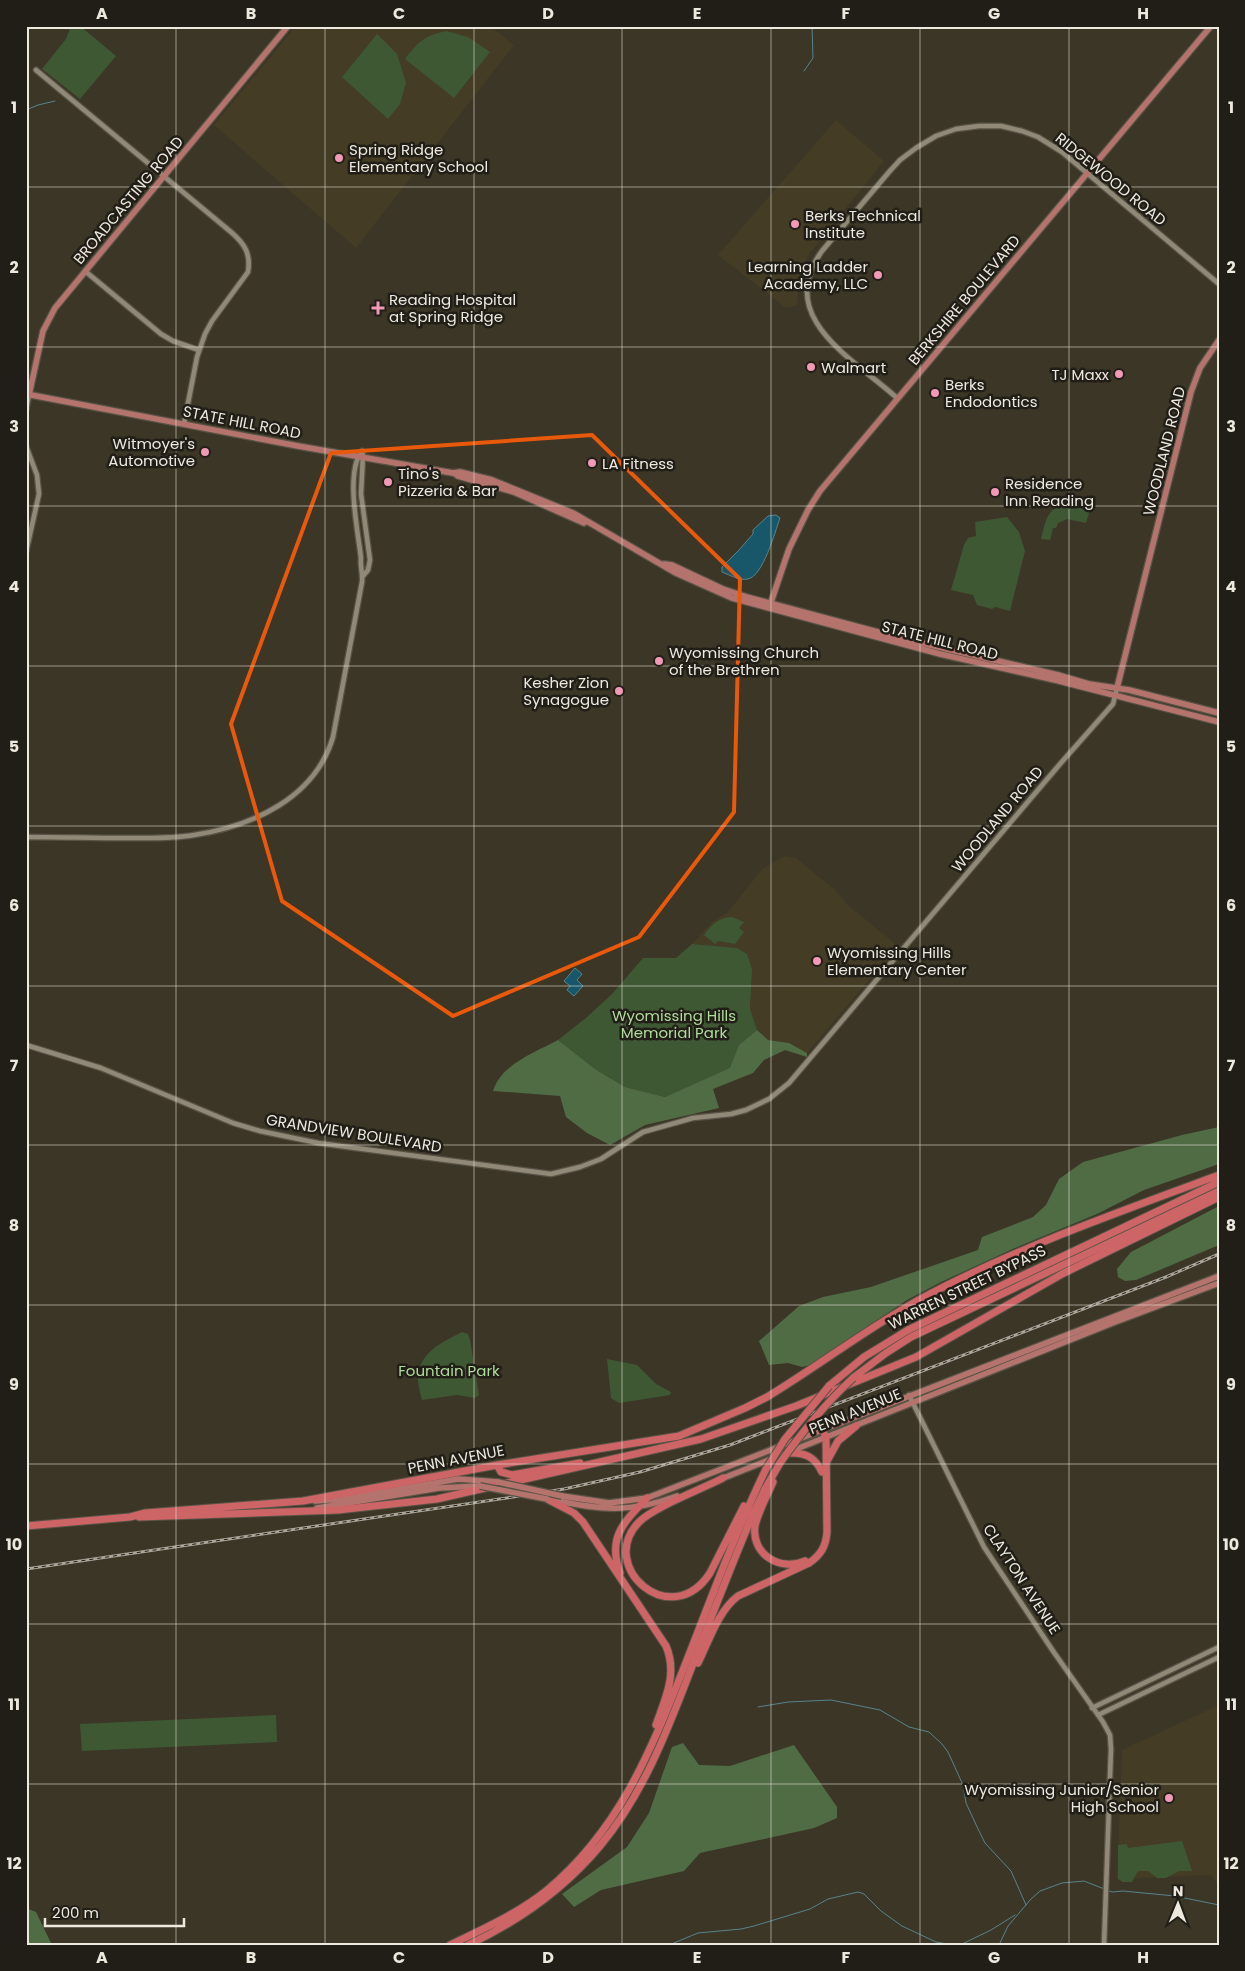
<svg xmlns="http://www.w3.org/2000/svg" width="1245" height="1971" font-family="Poppins,sans-serif">
<style>
.built{fill:#443c25}
.green{fill:#3f5834}
.forest{fill:#506c45}
.water{fill:#185769;stroke:#58838c}
.lines{fill:none;stroke-linecap:round;stroke-linejoin:round}
.stream{stroke:#58838c;stroke-width:1}
.minor-casing{stroke:#585345;stroke-width:7}
.major-casing{stroke:#585345;stroke-width:8}
.highway-casing{stroke:#585345;stroke-width:9}
.minor{stroke:#908977;stroke-width:4.5}
.major{stroke:#b5736d;stroke-width:5.5}
.highway{stroke:#cd6466;stroke-width:7}
.rail-casing{stroke:#aaa599;stroke-width:3}
.rail{stroke:#211e17;stroke-width:1;stroke-dasharray:4;stroke-linecap:butt}
.major-bridge-casing{stroke:#585345;stroke-width:8;stroke-linecap:butt}
.highway-bridge-casing{stroke:#585345;stroke-width:9;stroke-linecap:butt}
.major-bridge{stroke:#b5736d;stroke-width:5.5}
.highway-bridge{stroke:#cd6466;stroke-width:7}
.marked{fill:none;stroke:#e8590c;stroke-width:4;stroke-linejoin:round}
.grid{fill:none;stroke:#ede9df;stroke-width:1;stroke-opacity:0.55}
.poi-dot{fill:#f09ab6;stroke:#211e17;stroke-width:2}
.labels{text-anchor:middle;dominant-baseline:central;stroke-width:5;stroke-linejoin:round;paint-order:stroke}
.poi-label{font-size:15px;fill:#ede9df;stroke:#211e17;text-anchor:start}
.street-label{font-size:15px;fill:#ede9df;stroke:#211e17}
.park-label{font-size:15px;fill:#afdc9d;stroke:#211e17}
.neatline{fill:none;stroke:#ede9df;stroke-width:2}
.grid-label{font-size:16px;text-anchor:middle;font-weight:bold;fill:#ede9df}
</style>
<rect width="100%" height="100%" fill="#3c3627"/>
<path class="built" d="M296,26h194l24,19 -158,203 -142,-123z
M836,120l48,41 -75,93 -9,19 -3,32 -11,3 -68,-53z
M785,856l11,2 39,32 14,16 49,40 -91,107 -18,-10 -21,-3 -11,-10 -7,-21 2,-40 -5,-15 -10,-6 -45,-4 20,-22 16,-10 34,-43z
M1219,1705v181l-8,-11 -94,4 5,-129z"/>
<path class="green" d="M71,26h9l36,30 -36,43 -38,-30 24,-30z
M446,31l22,6 22,15 -36,46 -49,-39c14,-18 19,-23 41,-28z
M377,34l20,20 9,29 -6,21 -12,15 -46,-42z
M1072,500l20,3 -6,20 -19,-4 -9,4 -2,5h-3l-3,12 -9,-1c6,-24 6,-30 31,-39z
M1007,517l12,15 6,19 -15,60 -15,-4 -3,2 -15,-4 -4,-10 -22,-5 13,-45 4,-7 8,-2 -1,-14z
M732,917l12,5 -5,6 5,4 -9,12 -17,-3 -3,3 -11,-9c8,-11 14,-17 28,-18z
M692,944l45,4 10,6 5,15 -2,40 7,21 -18,15 -8,23 -66,29 -40,-10 -30,-18 -37,-29 29,-23 25,-23 31,-36h33z
M462,1332l6,2 2,6 9,55 -4,3 -18,-3 -35,5c-2,-6 -3,-13 -4,-19 -1,-28 23,-38 44,-49z
M607,1359l30,6 19,19 15,8 -1,3 -51,8 -8,-5z
M276,1715l1,27 -195,9 -2,-27z
M1182,1841l10,30h-13l-13,7h-9l-9,-7h-10l-6,11h-9l-5,-3v-34l9,-1 1,4z"/>
<path class="forest" d="M757,1030l11,10 21,3 18,10v4l-22,-7 -21,10 -11,13 -40,16 6,19 -74,17 -35,20 -23,-12 -21,-16 -6,-21 -67,-5c8,-27 43,-39 65,-51l37,29 30,18 40,10 65,-29 9,-23z
M1219,1127v37l-75,26 -47,24 -82,34 -74,34 -34,18 -97,65 -8,2 -14,-4 -19,2 -10,-24 40,-35 24,-9 48,-10 107,-37 4,-13 51,-20 13,-12 13,-26 24,-17 99,-27z
M1219,1206v39l-83,35 -11,1 -7,-4 -1,-8 14,-17z
M683,1743l16,22 31,1 64,-21 43,62v11l-23,10 -114,25 -16,18 -83,19 -27,17 -12,-13 65,-47 22,-34 23,-66z
M26,1908l10,4 15,31h-25z"/>
<path class="water" d="M776,515l4,3c-5,14 -17,58 -32,61 -9,2 -18,-4 -26,-7v-5l17,-17 14,-16v-4l15,-14z
M575,968l7,6 -5,6 6,6 -9,10 -7,-6 3,-4 -6,-5z"/>
<g class="lines">
<path class="stream" d="M804,71l9,-13 -1,-32
M26,110l12,-5 17,-4
M758,1707l30,-5 43,-2 49,10 29,17 20,5 13,12 6,8 15,33 3,18 13,28 6,12 26,28 15,34
M669,1945l29,-12 43,-4 13,-3 56,-17 18,-10 30,-7 6,2 17,17 21,15 34,16 17,3
M960,1945l31,-15 24,-15
M999,1945l9,-19 23,-27 9,-8 22,-8 22,-2 28,11 11,-1 52,5 44,9"/>
<defs>
<path id="minor" d="M36,70l195,162c14,12 20,22 17,40l-36,49 -7,13 -8,23 -13,67
M85,271l76,63 12,7 26,9
M897,398c-42,-38 -124,-81 -75,-147l67,-79 11,-12 16,-12 20,-12 20,-7 23,-3h22l21,5 16,6 24,15 157,132
M26,410l3,-15
M26,446l11,29 2,19 -13,58
M363,576l5,-6 2,-10 -9,-66 2,-39
M26,837c33,0 67,1 100,1 22,0 46,1 68,-3 59,-9 121,-37 139,-98l29,-155c1,-8 -2,-16 -1,-24 -3,-27 -16,-86 1,-107
M26,1045l75,23 132,55 27,8 58,12 233,31 29,-7 21,-8 42,-27 50,-14 38,-4 15,-4 23,-11 20,-16 271,-319 53,-60 4,-16
M909,1395l75,152 69,104 50,71 7,13 1,14 -7,196
M1092,1708l127,-61
M1098,1715l121,-58"/>
<path id="major" d="M26,394l272,52 155,27 7,-1 32,8 81,33 103,60 56,25 208,56 115,26 164,42
M29,395l14,-64 12,-23 233,-282
M454,473l4,3 56,16 70,31
M664,564l8,1 51,24 24,8 157,42 154,36 31,9 40,6 90,23
M769,608l20,-59 19,-39 12,-19 391,-465
M1117,688l74,-296 9,-24 19,-28
M721,1479l394,-157 104,-39
M562,1496l47,7 38,-5 572,-222
M554,1500c46,10 78,13 123,-4
M315,1501l27,-2 116,-20 40,3
M317,1508l122,-20 41,-2"/>
<path id="highway" d="M853,1378l33,-25 25,-16 308,-146
M829,1386l35,-29 44,-27 311,-148
M788,1453c17,-1 27,4 34,19
M827,1461l11,-20 18,-15
M497,1465l4,7 11,3 68,-12
M723,1478c-21,11 -69,29 -84,44 -43,44 32,111 71,51l34,-67
M773,1482c-6,14 -15,30 -18,44 -4,28 25,46 50,35
M547,1499l27,14 9,9 83,124c12,28 -1,53 -10,79
M139,1517l199,-7 99,-11 264,-60 95,-33 120,-49 146,-83 157,-77
M26,1526l104,-9 15,-4 158,-12 194,-36 182,-29 66,-28 22,-11c53,-32 103,-71 157,-100 94,-50 196,-85 295,-122
M620,1573c-13,-36 4,-51 27,-75
M698,1663c11,-22 20,-52 40,-67l71,-33c12,-8 17,-17 18,-31l-1,-94 -3,-8
M450,1945c33,-16 67,-31 96,-54 74,-61 105,-141 139,-226 26,-66 50,-132 81,-196
M468,1945c51,-24 96,-56 132,-99 47,-56 72,-128 98,-195 18,-46 36,-92 55,-137l12,-25 15,-26"/>
</defs>
<use href="#minor" class="minor-casing"/>
<use href="#major" class="major-casing"/>
<use href="#highway" class="highway-casing"/>
<use href="#minor" class="minor"/>
<use href="#major" class="major"/>
<use href="#highway" class="highway"/>
<defs>
<path id="rail" d="M26,1569l487,-72 51,-8 76,-17 90,-27 436,-168 53,-23"/>
</defs>
<use href="#rail" class="rail-casing"/>
<use href="#rail" class="rail"/>
<defs>
<path id="major-bridge" d="M498,1482l64,14
M480,1486l67,13"/>
<path id="highway-bridge" d="M780,1463c22,-31 45,-59 73,-85
M766,1469l19,-30 44,-53"/>
</defs>
<use href="#major-bridge" class="major-bridge-casing"/>
<use href="#highway-bridge" class="highway-bridge-casing"/>
<use href="#major-bridge" class="major-bridge"/>
<use href="#highway-bridge" class="highway-bridge"/>
</g>
<path class="marked" d="M592,435l148,144 -6,233 -95,125 -186,79 -171,-115 -51,-177 100,-271z"/>
<path class="grid" d="M176,26v1919M325,26v1919M474,26v1919M622,26v1919M771,26v1919M920,26v1919M1069,26v1919M26,187h1193M26,347h1193M26,506h1193M26,666h1193M26,826h1193M26,986h1193M26,1145h1193M26,1305h1193M26,1464h1193M26,1624h1193M26,1784h1193"/>
<g class="poi-dot">
<circle cx="339" cy="158" r="5"/>
<circle cx="795" cy="224" r="5"/>
<circle cx="878" cy="275" r="5"/>
<path d="M375.5 300.5h5v5h5v5h-5v5h-5v-5h-5v-5h5z"/>
<circle cx="811" cy="367" r="5"/>
<circle cx="1119" cy="374" r="5"/>
<circle cx="935" cy="393" r="5"/>
<circle cx="205" cy="452" r="5"/>
<circle cx="592" cy="463" r="5"/>
<circle cx="388" cy="482" r="5"/>
<circle cx="995" cy="492" r="5"/>
<circle cx="659" cy="661" r="5"/>
<circle cx="619" cy="691" r="5"/>
<circle cx="817" cy="961" r="5"/>
<circle cx="1169" cy="1798" r="5"/>
</g>
<g class="labels">
<g class="poi-label">
<text x="349" y="149">Spring Ridge<tspan x="349" dy="17">Elementary School</tspan></text>
<text x="805" y="215">Berks Technical<tspan x="805" dy="17">Institute</tspan></text>
<text x="868" y="266" text-anchor="end">Learning Ladder<tspan x="868" dy="17">Academy, LLC</tspan></text>
<text x="389" y="299">Reading Hospital<tspan x="389" dy="17">at Spring Ridge</tspan></text>
<text x="821" y="367">Walmart</text>
<text x="1109" y="374" text-anchor="end">TJ Maxx</text>
<text x="945" y="384">Berks<tspan x="945" dy="17">Endodontics</tspan></text>
<text x="195" y="443" text-anchor="end">Witmoyer's<tspan x="195" dy="17">Automotive</tspan></text>
<text x="602" y="463">LA Fitness</text>
<text x="398" y="473">Tino's<tspan x="398" dy="17">Pizzeria &amp; Bar</tspan></text>
<text x="1005" y="483">Residence<tspan x="1005" dy="17">Inn Reading</tspan></text>
<text x="669" y="652">Wyomissing Church<tspan x="669" dy="17">of the Brethren</tspan></text>
<text x="609" y="682" text-anchor="end">Kesher Zion<tspan x="609" dy="17">Synagogue</tspan></text>
<text x="827" y="952">Wyomissing Hills<tspan x="827" dy="17">Elementary Center</tspan></text>
<text x="1159" y="1789" text-anchor="end">Wyomissing Junior/Senior<tspan x="1159" dy="17">High School</tspan></text>
</g>
<g class="street-label">
<text transform="translate(1111 179) rotate(39)">RIDGEWOOD ROAD</text>
<text transform="translate(128 200) rotate(-50)">BROADCASTING ROAD</text>
<text transform="translate(964 300) rotate(-50)">BERKSHIRE BOULEVARD</text>
<text transform="translate(242 422) rotate(11)">STATE HILL ROAD</text>
<text transform="translate(1164 451) rotate(-76)">WOODLAND ROAD</text>
<text transform="translate(940 640) rotate(14)">STATE HILL ROAD</text>
<text transform="translate(997 819) rotate(-50)">WOODLAND ROAD</text>
<text transform="translate(354 1133) rotate(9)">GRANDVIEW BOULEVARD</text>
<text transform="translate(967 1287) rotate(-26)">WARREN STREET BYPASS</text>
<text transform="translate(855 1411) rotate(-22)">PENN AVENUE</text>
<text transform="translate(456 1459) rotate(-11)">PENN AVENUE</text>
<text transform="translate(1022 1579) rotate(57)">CLAYTON AVENUE</text>
</g>
<g class="park-label">
<text x="674" y="1015">Wyomissing Hills<tspan x="674" dy="17">Memorial Park</tspan></text>
<text x="449" y="1370">Fountain Park</text>
</g>
</g>
<rect width="1245" height="1971" fill="none" stroke="#211e17" stroke-width="55"/>
<g transform="translate(1178 1904) rotate(1)" stroke="#211e17" stroke-width="4" paint-order="stroke">
<path d="M0-4L9 19L0 12L-9 19Z" fill="#ede9df"/>
<text y="-8" font-size="14" font-weight="bold" text-anchor="middle" fill="#ede9df">N</text>
</g>
<path d="M45 1918v8h139v-8" fill="none" stroke="#ede9df" stroke-width="2.5"/>
<text x="52" y="1918" font-size="15" fill="#ede9df" stroke="#211e17" stroke-width="4" paint-order="stroke">200 m</text>
<rect x="28" y="28" width="1190" height="1916" class="neatline"/>
<g class="grid-label">
<text x="102" y="19">A</text>
<text x="251" y="19">B</text>
<text x="399" y="19">C</text>
<text x="548" y="19">D</text>
<text x="697" y="19">E</text>
<text x="846" y="19">F</text>
<text x="994" y="19">G</text>
<text x="1143" y="19">H</text>
<text x="14" y="113">1</text>
<text x="1231" y="113">1</text>
<text x="14" y="273">2</text>
<text x="1231" y="273">2</text>
<text x="14" y="432">3</text>
<text x="1231" y="432">3</text>
<text x="14" y="592">4</text>
<text x="1231" y="592">4</text>
<text x="14" y="752">5</text>
<text x="1231" y="752">5</text>
<text x="14" y="911">6</text>
<text x="1231" y="911">6</text>
<text x="14" y="1071">7</text>
<text x="1231" y="1071">7</text>
<text x="14" y="1231">8</text>
<text x="1231" y="1231">8</text>
<text x="14" y="1390">9</text>
<text x="1231" y="1390">9</text>
<text x="14" y="1550">10</text>
<text x="1231" y="1550">10</text>
<text x="14" y="1710">11</text>
<text x="1231" y="1710">11</text>
<text x="14" y="1869">12</text>
<text x="1231" y="1869">12</text>
<text x="102" y="1963">A</text>
<text x="251" y="1963">B</text>
<text x="399" y="1963">C</text>
<text x="548" y="1963">D</text>
<text x="697" y="1963">E</text>
<text x="846" y="1963">F</text>
<text x="994" y="1963">G</text>
<text x="1143" y="1963">H</text>
</g>
</svg>
